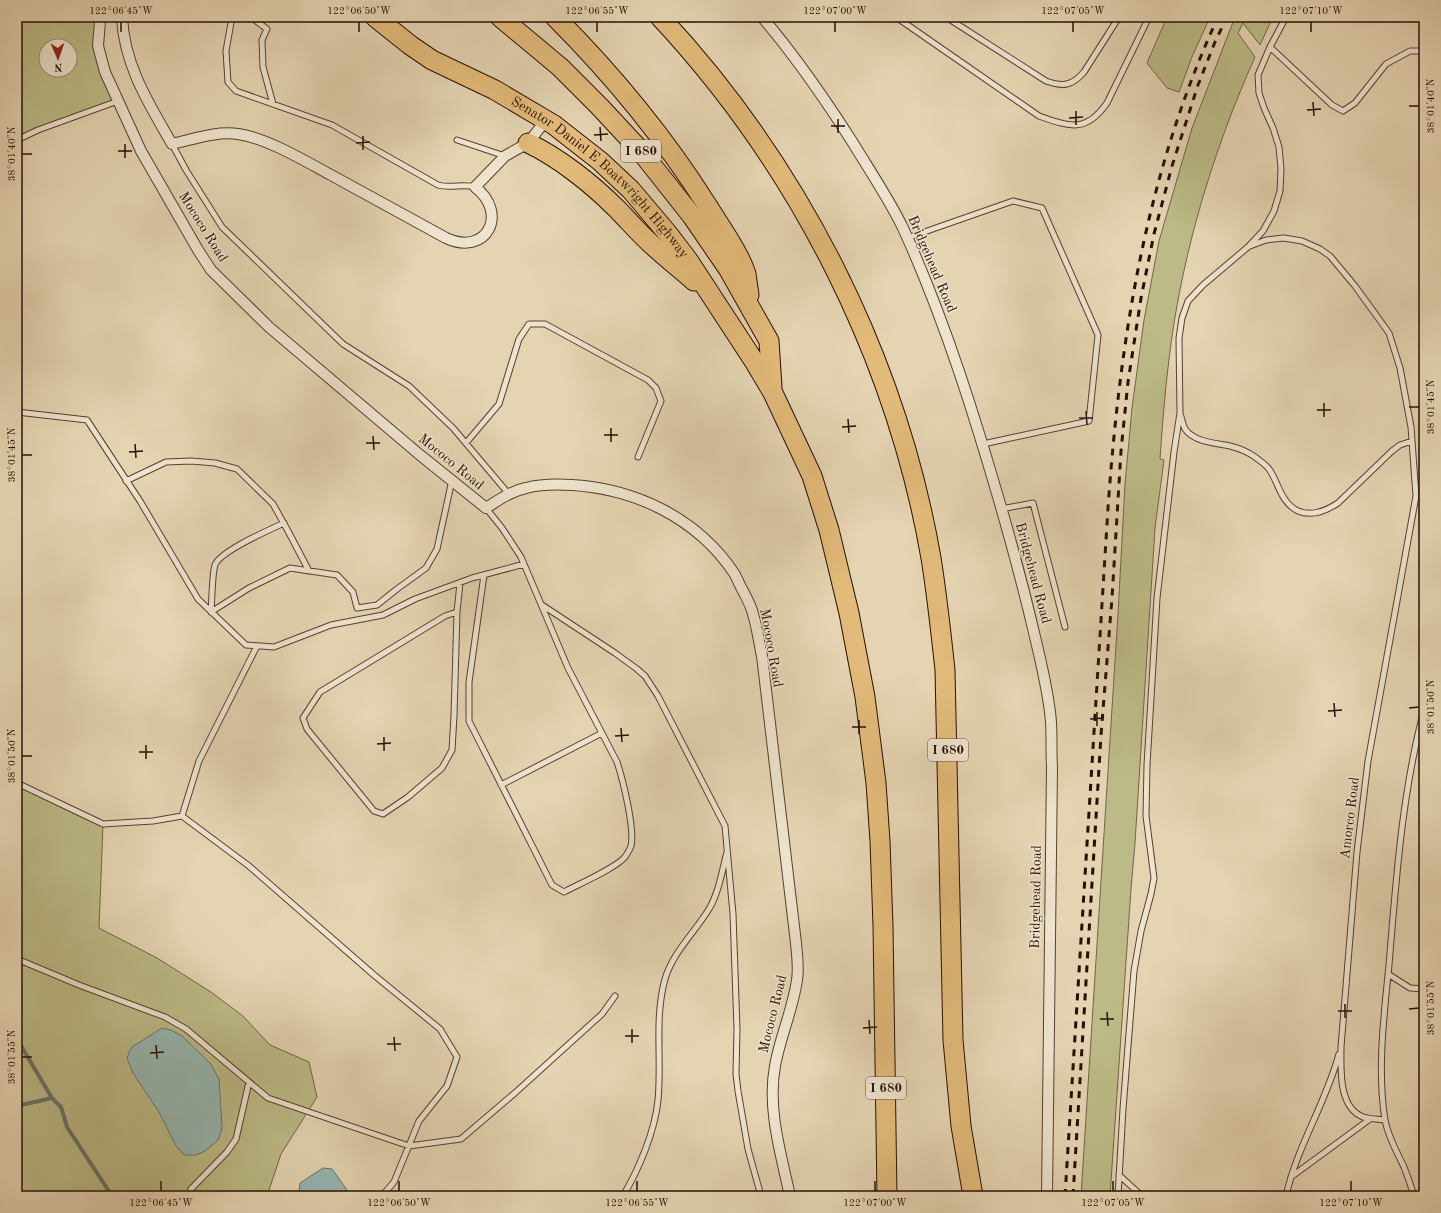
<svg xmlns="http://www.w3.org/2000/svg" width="1441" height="1213" font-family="'Old Standard TT',serif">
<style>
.green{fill:#bcbb87;stroke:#726546;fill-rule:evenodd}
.water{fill:#96b7b2;stroke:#6a746c}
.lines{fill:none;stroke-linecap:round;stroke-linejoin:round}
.stream{stroke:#6a746c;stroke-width:4}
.lane-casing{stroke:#564030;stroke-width:7}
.street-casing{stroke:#564030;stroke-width:12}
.highway-casing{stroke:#270f04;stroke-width:21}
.lane{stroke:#eee3cd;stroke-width:5}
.street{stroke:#eee3cd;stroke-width:10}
.highway{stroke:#e2ba79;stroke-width:19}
.rail{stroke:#270f04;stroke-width:3;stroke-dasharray:7 7;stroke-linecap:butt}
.ticks{fill:none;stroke:#270f04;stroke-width:1.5}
.labels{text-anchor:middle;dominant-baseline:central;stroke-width:3;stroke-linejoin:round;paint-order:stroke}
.shield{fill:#eee3cd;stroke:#634f40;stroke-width:1}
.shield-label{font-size:13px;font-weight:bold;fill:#270f04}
.street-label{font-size:14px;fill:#270f04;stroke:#eee3cd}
.neatline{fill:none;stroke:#270f04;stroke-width:1.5}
.ticks-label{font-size:10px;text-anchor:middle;fill:#270f04}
</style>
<rect width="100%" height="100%" fill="#e5d4b2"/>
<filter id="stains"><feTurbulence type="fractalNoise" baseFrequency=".005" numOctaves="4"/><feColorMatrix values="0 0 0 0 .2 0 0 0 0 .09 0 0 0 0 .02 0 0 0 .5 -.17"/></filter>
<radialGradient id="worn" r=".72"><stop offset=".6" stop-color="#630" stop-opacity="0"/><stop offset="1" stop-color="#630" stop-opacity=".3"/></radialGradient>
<path class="green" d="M17,17h85l-4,29 20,55 -101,39zM46,46h24v24h-24z
M1167,17h43l-18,40 -13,35 -12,-4 -20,-25z
M1235,17h38l-13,28 -17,-22 -5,10 17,24c-38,85 -66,174 -81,266 -7,45 -11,91 -14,136l4,1 -9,68 -20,315 -4,46 -21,307h-29l37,-582 7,-130 7,-76 12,-88 15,-79 33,-113z
M17,783l86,41 -4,104 58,30 54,34 32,24 27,29 39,17 8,35 -36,57 -13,39 -2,3h-249z"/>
<path class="water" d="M162,1028l9,2 11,6 28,27 9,16 3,49 -4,12 -13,11 -9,4h-12l-8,-9 -17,-34 -26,-39 -6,-15 2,-5 3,-6z
M323,1168l9,1 15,21 -1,6h-45l-2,-4 1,-9z"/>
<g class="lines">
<path class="stream" d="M17,1039l35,59
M17,1106l35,-8 9,9 6,20 45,69"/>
<defs>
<path id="lane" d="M232,17l-6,34 2,31 8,9 96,34 106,60c13,4 25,-2 37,2
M251,17l16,12 -5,11 1,27 10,37
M896,17l143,99c31,11 47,17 68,-13l42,-86
M946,17l100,64c17,6 26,5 38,-9l35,-55
M1270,47l62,58 11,6 12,-8 31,-39 24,-13h14
M17,140l21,-10 80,-29
M457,140l48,16
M172,144l14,26 36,57 121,117 66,42 44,42 55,65
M907,238l106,-37 29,7 56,127 -9,86 -106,23
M1250,246l16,-6 18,-2 18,3 18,8 10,7 25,30 34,47 11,35 11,59 5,69 -48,265 -11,91 -16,195c0,22 -3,60 22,70 7,2 14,2 22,3
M17,412l70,8 53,81 58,98 48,46 28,2 57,-22 52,-10 32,-16 57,-21 52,-14
M1180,414c2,5 3,11 5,15 9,13 30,14 45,17 8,2 18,6 25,11 5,4 10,7 14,12 10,14 11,33 29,42 14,6 28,0 40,-8l54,-52 8,-6 12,-4
M466,443l33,-39 20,-65 10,-15h16l103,56 8,8 5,13 -23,56
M126,481l40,-19 25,-1 24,2 22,6 36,35 15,27 21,40
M1001,509l32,-6 32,124
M484,575l-15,107v39l83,164 12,7c15,-8 52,-24 61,-35 2,-3 5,-8 6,-11 4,-17 -8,-66 -14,-84l-49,-94 -47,-111 -19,-29 -16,-20
M542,605l73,48 22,16 8,7 13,20 67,130 8,88 4,115 -1,45 2,17 10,58 13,47
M211,612l38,-24 41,-20 47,7 16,17 4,16 20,-3 20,-16 29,-21 11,-19 15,-69
M211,612c1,-11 1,-38 4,-47 5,-14 54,-35 69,-42
M457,612l-3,104 -2,34 -10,18 -34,29 -25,17 -9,-3 -67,-82 -4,-11 17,-26 125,-76 12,-4 3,-29
M17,783l86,41 50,-3 29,-5 67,50 125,109 66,54 17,28 -10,29 -28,35 -25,61 -12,14
M501,785l101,-52
M182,816l17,-55 58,-115
M17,959l62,26 86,32 21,12 82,69 141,48 52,-7 55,-47 86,-78 13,-18
M1388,974l22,14 14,1
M1119,1175l23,21
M1291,1177l79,-58
M191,1189l36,-37 9,-13 13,-57
M623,1196c16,-27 32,-65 35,-96 4,-41 -4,-81 7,-121 8,-27 30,-47 44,-70 10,-17 13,-38 18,-57
M1118,1196l5,-87 11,-138 7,-40 10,-37 3,-16 -8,-62 1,-51 10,-167 17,-146 6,-39 -1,-75 3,-20 6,-17 15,-16 45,-38 15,-16 11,-20 6,-20 1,-22 -2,-22 -6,-19 -9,-20 -5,-15 -1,-18 12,-28 16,-30
M1286,1196c11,-50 40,-93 53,-142
M1414,1196c-3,-10 -6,-19 -10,-29 -7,-15 -16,-30 -19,-47 -8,-50 -1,-105 4,-155 7,-85 13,-172 35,-255"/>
<path id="street" d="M102,17l-2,4 -2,25 7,26 36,79 57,99 13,20 58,57 151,128 66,53c13,-8 25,-17 40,-20 15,-4 30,-4 46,-3 64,4 125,33 162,88 3,5 5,11 8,16 4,8 9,16 11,25 4,13 6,28 9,42l34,287c1,12 3,25 1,37 -4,29 -17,57 -22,86 -8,43 6,88 15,130
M122,17c2,48 27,87 50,127 22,-5 44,-13 66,-10 29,4 67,27 93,41 38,21 77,42 115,63 41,19 63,-25 29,-51l30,-31 23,-13 18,-23
M762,17c34,40 63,82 91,126 17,28 36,56 50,85 42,92 72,189 100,286 12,42 23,84 33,127 6,26 13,54 15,81 1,15 0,30 1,45l-5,429"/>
<g id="highway">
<path id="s1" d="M375,17l35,28 22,15 63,30 59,35 46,36 31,29 38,45 19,25 66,101 19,32 39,83 17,54 20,83 16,84 11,86 4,58 3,85 4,270"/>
<path d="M500,17l60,50 40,40 39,42 53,67 37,54 40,71 3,46"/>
<path d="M555,17c57,57 109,120 152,188 12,20 32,47 39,69 1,7 2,14 3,21"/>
<path d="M660,17c139,149 236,340 271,541 6,37 10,75 14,112l8,370 8,86 12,70"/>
<path d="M528,143c30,14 64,41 88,65 11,11 22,24 34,35 14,13 29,25 44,38"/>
</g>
</defs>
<use href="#lane" class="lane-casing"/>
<use href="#street" class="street-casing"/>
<use href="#highway" class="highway-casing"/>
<use href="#lane" class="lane"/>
<use href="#street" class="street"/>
<use href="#highway" class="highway"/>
<path class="rail" d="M1065,1196l43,-688c12,-170 38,-335 110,-491
M1073,1196l28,-461 11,-137 9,-147 7,-69 13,-84 13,-64 18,-68 26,-81 17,-43 12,-25"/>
</g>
<path class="ticks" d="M121,22v10M359,22v10M597,22v10M835,22v10M1073,22v10M1311,22v10M1313,102l1,14M1409,106h10M1307,110l14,-1M1076,111v14M1069,118l14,-1M838,119v14M831,126h14M600,127l1,14M594,135l14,-1M363,136v14M356,143l14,-1M125,144v14M118,151h14M22,154h10M1324,403v14M1409,407h10M1317,410h14M1086,411l1,14M1079,418h14M848,419l1,14M842,427l14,-1M611,428v14M604,435h14M373,436l1,14M366,443h14M135,444l1,14M129,452l14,-1M22,455h10M1334,703l1,14M1409,708l10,-1M1328,711l14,-1M1097,712v14M1090,719l14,-1M859,720v14M852,727h14M621,728l1,14M615,736l14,-1M384,737v14M377,744l14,-1M146,745v14M139,752h14M22,756h10M1345,1004v14M1409,1009l10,-1M1338,1011h14M1107,1012l1,14M1100,1019h14M869,1020l1,14M863,1028l14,-1M632,1029v14M625,1036h14M394,1037l1,14M387,1044h14M156,1045l1,14M150,1053l14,-1M22,1057h10M161,1181v10M399,1181v10M637,1181v10M875,1181v10M1113,1181v10M1351,1181v10"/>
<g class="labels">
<g class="shield">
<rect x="621" y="140" width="40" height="22" rx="3"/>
<rect x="928" y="739" width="40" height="22" rx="3"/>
<rect x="866" y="1077" width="40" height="22" rx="3"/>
</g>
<g class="shield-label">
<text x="641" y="151">I 680</text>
<text x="948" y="750">I 680</text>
<text x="886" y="1088">I 680</text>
</g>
<g class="street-label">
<text stroke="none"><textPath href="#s1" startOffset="279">Senator Daniel E Boatwright Highway</textPath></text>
<text transform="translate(203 227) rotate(58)">Mococo Road</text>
<text transform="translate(932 264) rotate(67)">Bridgehead Road</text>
<text transform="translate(451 462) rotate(39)">Mococo Road</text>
<text transform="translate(1033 573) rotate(75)">Bridgehead Road</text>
<text transform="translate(771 648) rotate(80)">Mococo Road</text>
<text transform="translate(1350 818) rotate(-83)">Amorco Road</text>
<text transform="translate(1036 897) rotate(-89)">Bridgehead Road</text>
<text transform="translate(773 1014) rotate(-76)">Mococo Road</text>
</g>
</g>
<rect width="1441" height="1213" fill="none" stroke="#e5d4b2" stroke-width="44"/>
<g transform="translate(58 58) rotate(178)"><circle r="19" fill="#eee3cd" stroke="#9e8e7d"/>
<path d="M0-3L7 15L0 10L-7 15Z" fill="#8f2418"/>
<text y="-6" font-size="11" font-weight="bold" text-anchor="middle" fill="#270f04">N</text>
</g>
<rect x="22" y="22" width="1397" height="1169" class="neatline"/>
<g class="ticks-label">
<text x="121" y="14">122°06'45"W</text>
<text x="359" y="14">122°06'50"W</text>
<text x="597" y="14">122°06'55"W</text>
<text x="835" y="14">122°07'00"W</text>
<text x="1073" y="14">122°07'05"W</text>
<text x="1311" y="14">122°07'10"W</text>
<text transform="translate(1430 106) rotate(-90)" y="4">38°01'40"N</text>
<text transform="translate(11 154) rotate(-90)" y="4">38°01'40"N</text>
<text transform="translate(1430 407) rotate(-90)" y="4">38°01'45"N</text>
<text transform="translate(11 455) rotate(-90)" y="4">38°01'45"N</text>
<text transform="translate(1430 707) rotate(-90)" y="4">38°01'50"N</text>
<text transform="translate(11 756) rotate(-90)" y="4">38°01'50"N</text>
<text transform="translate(1430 1008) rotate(-90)" y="4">38°01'55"N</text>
<text transform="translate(11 1057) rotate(-90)" y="4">38°01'55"N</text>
<text x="161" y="1206">122°06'45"W</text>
<text x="399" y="1206">122°06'50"W</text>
<text x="637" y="1206">122°06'55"W</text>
<text x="875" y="1206">122°07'00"W</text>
<text x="1113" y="1206">122°07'05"W</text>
<text x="1351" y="1206">122°07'10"W</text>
</g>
<rect width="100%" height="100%" filter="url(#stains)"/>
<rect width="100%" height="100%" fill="url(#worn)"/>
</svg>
